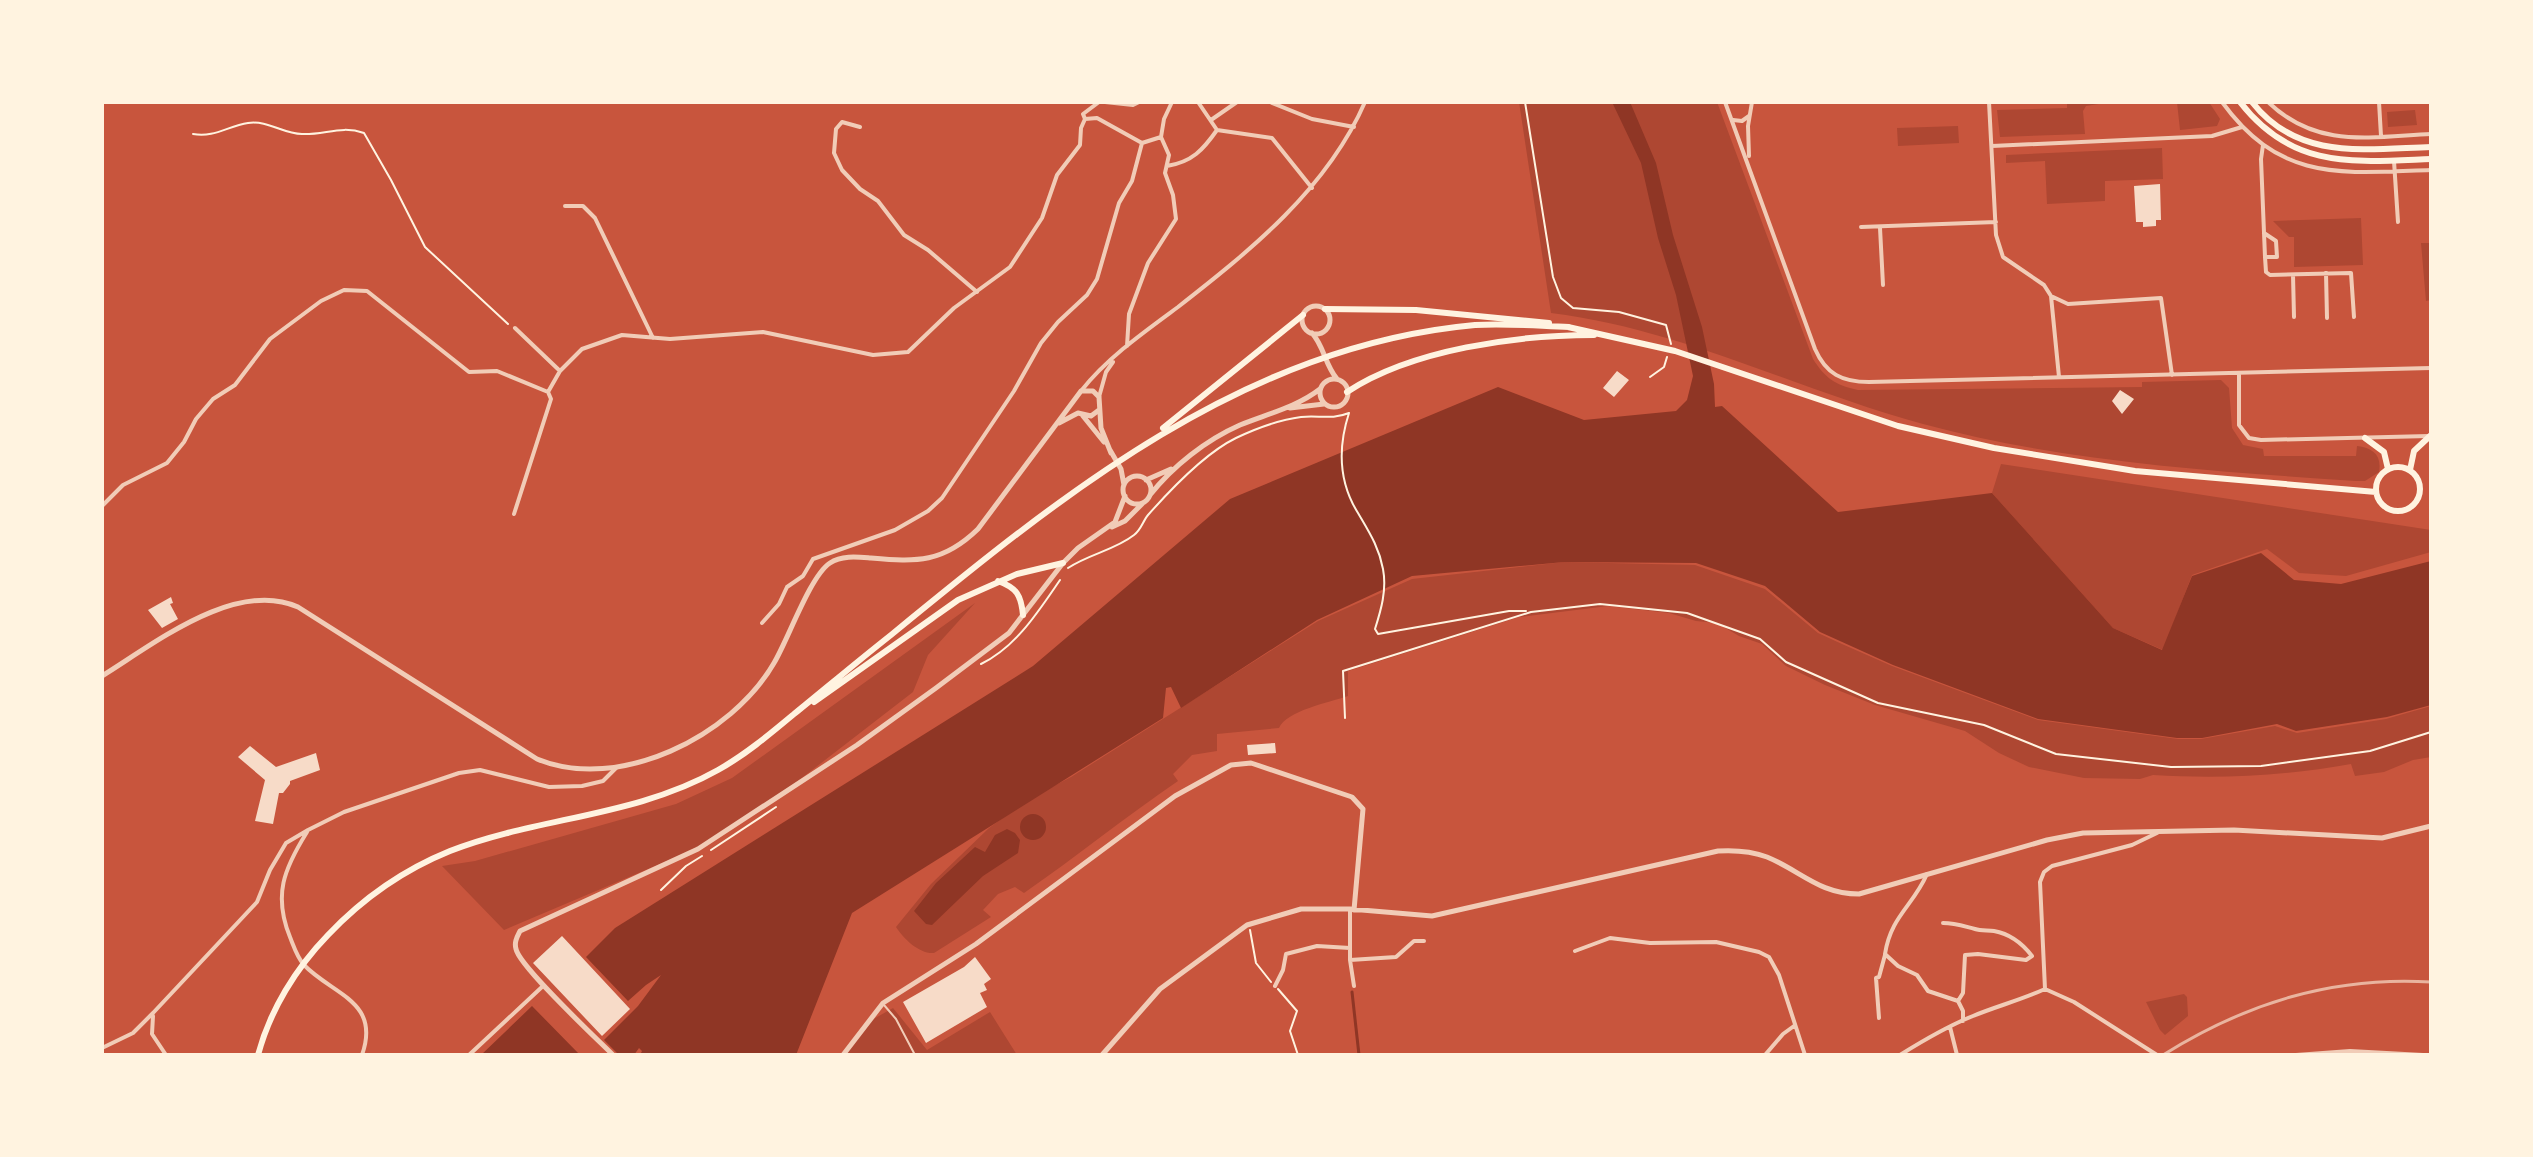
<svg xmlns="http://www.w3.org/2000/svg" width="2533" height="1157" font-family="Arial,sans-serif">
<style>
.green{fill:#ae4732}
.water{fill:#8f3625}
.lines{fill:none;stroke-linecap:round;stroke-linejoin:round}
.stream{stroke:#8f3625;stroke-width:3}
.building{fill:#f7dbc8}
.path{stroke:#fff3e0;stroke-width:2}
.service{stroke:#f1ccb7;stroke-width:2}
.minor{stroke:#f1ccb7;stroke-width:4}
.tertiary{stroke:#f1ccb7;stroke-width:5}
.primary{stroke:#fff3e0;stroke-width:6}
.trunk{stroke:#fff3e0;stroke-width:6}
.rail{stroke:#e9b49f;stroke-width:3}
</style>
<rect width="100%" height="100%" fill="#c8553d"/>
<path class="green" d="M1519,102h198l96,257c12,19 22,26 45,31l284,-3v-5l79,-2 8,8 3,40 11,17 20,4 1,7h92l1,-10c16,2 25,9 22,26l-14,9h-9c-146,-10 -292,-19 -433,-57 -125,-34 -242,-95 -372,-111z
M2067,102l38,1 -19,3 -3,5 2,23 -85,3 -3,-27 70,-2z
M2177,102h32l11,17 -3,7 -37,4z
M2415,110l2,15 -29,2 -1,-15z
M1958,126l1,17 -61,3 -1,-18z
M2162,148l1,31 -58,2v20l-58,3 -2,-43 -39,2v-8z
M2361,218l2,47 -69,2v-30h-5l-16,-16z
M2421,243h10v57l-5,1z
M2001,464l430,66v22l-85,24 -47,-3 -32,-24 -75,26 -29,75 -50,-22 -121,-135z
M1564,562l131,3 70,24 53,44 24,11 50,22 146,54 140,19h23l74,-13 22,7 89,-14 45,-13v51l-18,3 -29,12 -29,4 -4,-12c-66,12 -131,15 -198,11l-13,4 -56,-1 -55,-11 -30,-14 -34,-22 -90,-26 -50,-20 -39,-19 -24,-22 -23,-8 -22,-13 -21,-2 -27,-8 -61,-7 -89,11 -171,54v25c-18,6 -62,15 -69,32l-62,6v17l-25,4 -19,19 5,7c-53,36 -102,76 -154,112l-9,-6 -17,7 -15,16 8,7 -57,36c-15,1 -30,-14 -38,-26l35,-43 58,-56 38,-28 44,-23 247,-156 94,-42z
M975,603l-47,52 -15,37 -141,109 -65,43 -203,86 -62,-64 33,-5 201,-57 56,-26z
M2184,994l3,3 1,19 -23,19 -5,-5 -14,-28z
M893,1008l34,42 63,-38 27,43h-174l20,-30z"/>
<path class="water" d="M1612,102h18l26,61 17,72 29,92 12,57 1,23 7,-1 116,106 154,-19 121,135 49,22 30,-74 69,-23 33,27 47,4 90,-23v144l-44,12 -91,14 -19,-7 -75,14h-25l-139,-19 -145,-54 -73,-33 -55,-46 -69,-23 -132,-1 -152,14 -95,44 -136,88 -10,-21 -5,1 -3,30 -311,195 -56,142h-156l2,-4 -3,-3 -5,7h-15l-15,-15 34,-34 23,-31 -15,10 -18,16 -42,-44 29,-29 418,-262 197,-167 268,-112 86,33 92,-9 11,-11 6,-24 -17,-81 -18,-57 -17,-75z
M1020 827a13 13 0 1 1 26 0a13 13 0 1 1-26 0Z
M1007,829l8,4 5,7 -2,13 -35,23 -51,49 -6,-1 -12,-13 22,-28 39,-36 10,5 10,-17z
M532,1006l48,49h-99z"/>
<g class="lines">
<path class="stream" d="M1352,992l7,63"/>
</g>
<path class="building" d="M2160,184l1,36h-5v6l-13,1v-5h-7l-2,-36z
M1617,371l12,9 -15,17 -11,-9z
M2120,390l14,9 -12,15 -10,-13z
M171,597l2,6 -3,1 8,15 -16,9 -14,-18z
M1275,743l1,10 -28,2 -1,-10z
M250,746l26,21 40,-14 4,17 -30,11v3l-7,9h-4l-6,31 -18,-3 10,-41 -27,-23z
M562,936l68,73 -28,27 -69,-73z
M975,957l16,22 -7,5 3,6 -7,3 7,14 -61,36 -23,-41 61,-35z"/>
<g class="lines">
<path class="path" d="M1525,102l28,175 8,21 12,10 46,4 47,13 5,19
M193,134c21,4 35,-8 55,-11 20,-3 35,11 54,11 23,1 39,-9 62,-1l27,47 34,67 83,77
M1650,377l14,-10 3,-10
M1349,413c-11,34 -11,68 9,100 11,19 21,34 25,56 4,21 -2,41 -8,60l3,5 131,-23h17
M1068,568c21,-14 47,-18 66,-33 7,-5 9,-14 14,-20 23,-26 57,-62 88,-77 21,-10 42,-18 65,-21 17,-2 31,3 48,-4
M981,664c35,-17 57,-52 79,-84
M1345,718l-2,-47 188,-59 69,-8 87,9 73,26 26,23 92,41 106,22 72,29 115,13 90,-1 109,-15 61,-19
M711,850l65,-43
M661,890l25,-24 16,-10
M1250,930l6,33 15,19
M1278,989l19,22 -7,20 8,24"/>
<path class="service" d="M884,1005l12,14 19,36"/>
<path class="minor" d="M1105,102l28,3 6,-3
M1198,102l19,28 55,8 40,50
M1270,102l42,17 42,8
M1725,102l90,247c11,25 27,33 54,33l562,-14
M1989,102l7,133 7,22 41,28 7,11 17,8 93,-6 11,77
M2222,102c59,81 120,71 209,68
M2268,102c49,47 102,35 163,32
M2379,102l2,34
M1085,119l12,-1 45,25 19,-6
M1211,120l26,-18
M1733,120l9,1 7,-5
M860,127l-18,-5 -6,7 -2,24 8,17 18,19 18,12 26,34 24,15 49,42
M1161,137l3,-18 8,-17
M2263,145l-2,14 4,98h12l-1,-16 -12,-8
M1992,146l220,-10 30,-9
M1749,156l-1,-30 4,-24
M2394,161l4,61
M1167,166c25,-4 36,-16 50,-36
M565,206h18l12,12 58,120
M1861,227l135,-5
M1880,228l3,57
M2265,257l1,15 4,3 81,-2 3,44
M2326,273l1,45
M2293,275l1,42
M2051,296l8,81
M515,328l45,43
M1127,346l2,-32 19,-51 28,-44 -3,-24 -8,-22 4,-18 -8,-18
M2239,373v52l10,13 12,2 168,-4
M1081,391c26,-33 63,-59 97,-84 73,-57 149,-118 187,-205
M1099,397l7,-25 7,-10
M102,506l21,-21 44,-22 17,-21 12,-23 17,-20 22,-14 35,-46 51,-38 23,-11 23,1 102,81 28,-1 51,21
M514,514l37,-115 -3,-7 12,-21 22,-22 40,-14 48,4 93,-7 110,23 35,-3 46,-44 56,-41 32,-49 15,-43 23,-30 1,-17 4,-9 -2,-5 16,-12
M762,623l17,-19 8,-17 16,-11 10,-17 82,-29 33,-19 14,-13 72,-107 27,-48 17,-21 29,-27 10,-16 22,-76 13,-22 10,-38
M307,832c-23,37 -34,63 -17,105 4,10 7,20 14,28 29,30 77,36 58,90
M1927,874c-14,32 -36,42 -42,80l13,12 19,9 11,16 30,10 5,10v10
M1350,909v51l4,26
M1943,923c12,0 20,3 32,6 6,2 13,1 19,2 17,3 28,12 38,25
M1575,951l35,-13 40,5 66,-1 43,10 10,5 10,18 26,80
M1350,960l46,-3 18,-16h10
M1275,986l8,-16 3,-16 31,-8 33,2
M2045,989l-5,-107 4,-10 8,-6 80,-21 25,-12
M2045,989l29,13 83,53
M1958,1001l5,-8 2,-38 13,-1 48,6 6,-4
M153,1016l-1,18 14,21
M1879,1018l-3,-40 3,-1 6,-22
M1950,1027l7,28
M102,1048l31,-15 20,-20 104,-111 13,-32 16,-27 22,-13 36,-18 115,-39 21,-3 69,17 33,-1 21,-5 13,-13
M469,1055l74,-69
M1765,1055l18,-21 11,-8
M1900,1055c24,-15 48,-29 73,-39 24,-10 48,-16 72,-27
M2296,1055l54,-4 73,4"/>
<path class="tertiary" d="M1302 320a14 14 0 1 1 28 0a14 14 0 1 1-28 0Z
M1312,333c12,13 13,32 25,46
M1320 393a14 14 0 1 1 28 0a14 14 0 1 1-28 0Z
M1290,408l34,-4
M1083,416l21,26
M1059,423l19,-10 13,3 8,-6
M1110,450l11,19 3,16
M1123 490a14 14 0 1 1 28 0a14 14 0 1 1-28 0Z
M1146,480l25,-11
M1150,495c23,-29 56,-55 90,-70 27,-11 57,-18 80,-36
M1112,527l13,-6 17,-17
M102,676c52,-32 133,-97 196,-69l239,152c82,34 195,-23 237,-96 14,-23 36,-87 56,-100 12,-8 28,-6 41,-5 46,4 72,5 107,-29l103,-138h12l6,6 2,31 10,25
M613,1055c-17,-17 -94,-89 -97,-106 -2,-7 1,-12 4,-18l178,-82 159,-104 79,-57 73,-55 54,-70 15,-15 37,-26 10,-26
M843,1055l40,-52 93,-59 199,-148 56,-31 20,-2 101,34 11,12 -9,101
M1102,1055l58,-66 87,-64 54,-16h49l82,7 286,-65c16,-1 33,0 49,6 34,14 52,37 92,37l188,-54 36,-7 151,-3 148,8 49,-12"/>
<path class="primary" d="M2240,102c53,68 113,60 191,57
M2252,102c46,59 113,47 179,45"/>
<path class="trunk" d="M1325,309l91,1 133,13
M1568,327l107,24 223,75 96,22 141,23 241,21
M1347,392c65,-43 171,-57 247,-57
M1163,428l140,-113
M2365,438l19,14 4,17
M2376 489a22 22 0 1 1 44 0a22 22 0 1 1-44 0Z
M2410,470l4,-19 16,-15
M998,581c19,7 23,14 25,34
M814,702l144,-102 59,-26 46,-11
M258,1055c12,-45 38,-87 70,-120 35,-37 75,-65 122,-84 87,-34 185,-34 268,-81 27,-15 52,-36 76,-56 32,-26 64,-53 97,-79 172,-141 353,-289 584,-310 32,-2 63,1 94,2"/>
<path class="rail" d="M2163,1055c83,-52 170,-79 268,-73"/>
</g>
<rect width="2533" height="1157" fill="none" stroke="#fff3e0" stroke-width="208"/>
</svg>
